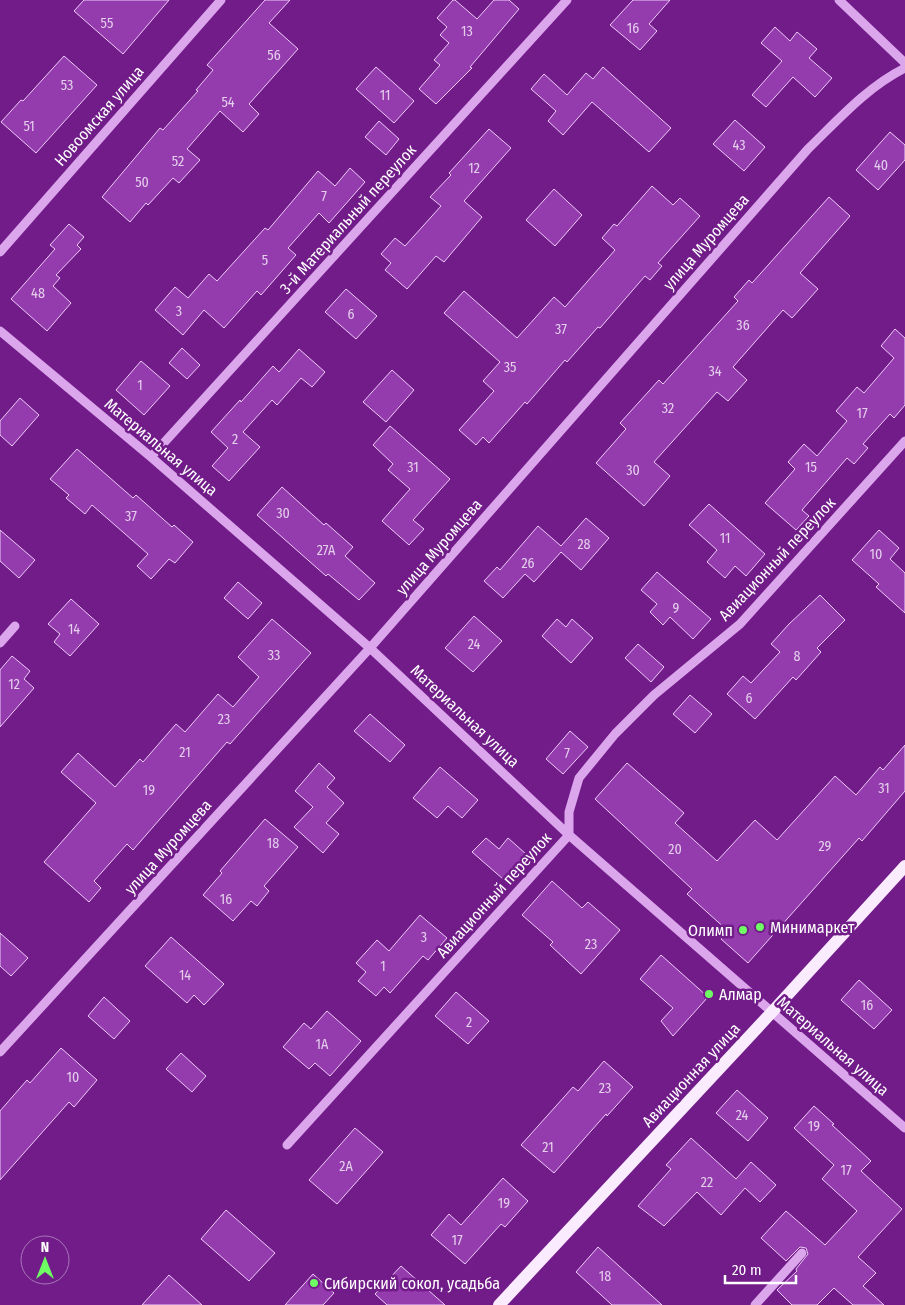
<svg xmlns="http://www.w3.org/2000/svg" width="905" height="1305" font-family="'Fira Sans Condensed',sans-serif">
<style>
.building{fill:#943cae;stroke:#eecbf9}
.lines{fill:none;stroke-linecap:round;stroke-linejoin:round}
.minor{stroke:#dca6ec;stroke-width:9}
.major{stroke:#fbebff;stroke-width:12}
.poi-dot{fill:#6efd63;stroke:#711c89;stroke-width:2}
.labels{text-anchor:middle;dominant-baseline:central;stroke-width:5;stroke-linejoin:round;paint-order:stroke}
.number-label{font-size:14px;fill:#e4ceeb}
.street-label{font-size:16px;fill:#fff;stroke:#711c89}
.poi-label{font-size:16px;fill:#fff;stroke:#711c89;text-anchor:start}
</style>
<rect width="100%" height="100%" fill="#711c89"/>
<path class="building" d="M84,0h85l-46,54 -49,-43z
M265,0h25l-21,23 29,26 -49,55 10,10 -16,18 -23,-21 -33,38 13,11 -21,23 -6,-5 -25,27 -2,-2 -16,19 -28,-25 58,-69 3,2 35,-39 -2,-1 17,-20 -6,-5z
M453,0h2l22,19 17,-19h15l10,9 -49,58 2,1 -36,36 -17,-15 21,-24 -6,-5 15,-17 -9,-8 7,-8 -10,-9z
M633,0h37l-21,24 8,7 -17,19 -30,-25z
M775,27l15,14 7,-9 20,17 -8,9 23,20 -17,19 -22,-20 -27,30 -14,-12 30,-34 -21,-18z
M64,56l33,29 -61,68 -35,-31 20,-22 2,1z
M376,67l38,34 -20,22 -38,-34z
M603,67l68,61 -22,24 -57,-50 -29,33 -15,-14 8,-10 -25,-22 13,-15 23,21 19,-22 7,6z
M735,120l30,27 -21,24 -31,-27z
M379,121l20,18 -13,16 -21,-18z
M489,129l22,19 -47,53 18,16 -38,45 -8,-6 -29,33 -22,-19 6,-7 -10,-9 14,-16 10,8 36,-40 -11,-9 21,-22 -2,-2z
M890,132l15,13v15l-27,30 -22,-20z
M350,168l15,14 -36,41 -10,-10 -31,35 8,7 -35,40 -4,-4 -33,37 -20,-18 -21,25 -28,-25 20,-23 13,11 21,-24 8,7 48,-53 3,2 50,-59 17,15z
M652,186l21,19 7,-7 20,18 -42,47 4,3 -12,14 -5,-4 -45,52 -2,-1 -31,35 -2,-2 -38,44 -2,-2 -36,41 -6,-6 -7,8 -17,-15 35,-39 -11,-10 17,-19 -56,-49 20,-22 53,47 37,-41 11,10 50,-57 -13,-12 12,-14 3,2z
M554,189l28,26 -27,31 -29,-26z
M829,197l21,19 -50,57 18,16 -26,29 -9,-8 -50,57 14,13 -19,21 -11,-9 -63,70 16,14 -26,30 -48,-43 30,-34 -6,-6 39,-43 4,4 75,-83 -4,-4 15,-17 3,3z
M69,224l15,13 -7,8 4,4 -25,26 4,3 -7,8 18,17 -24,28 -36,-32 44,-50 -5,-4z
M346,289l31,27 -21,23 -31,-27z
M895,329l10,9v67l-11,13 -4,-4 -27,30 5,4 -14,16 -7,-6 -45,52 7,6 -13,14 -31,-27 30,-34 -7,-7 16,-18 13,12 30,-35 -11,-10 21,-24 7,6 30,-35 -13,-12z
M182,348l18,17 -13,14 -18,-16z
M299,349l26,23 -13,15 -11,-9 -24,27 -5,-5 -29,32 17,15 -31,34 -17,-15 16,-18 -17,-16 29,-32 1,2 32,-36 6,6z
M141,361l29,25 -26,29 -28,-25z
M392,370l22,20 -28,32 -23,-20z
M20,398l19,17 -27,31 -12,-11v-14z
M390,426l60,53 -37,41 11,9 -15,16 -27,-24 28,-32 -22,-19 5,-6 -20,-19z
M77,449l56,49 3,-3 36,32 2,-2 19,17 -18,21 -6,-4 -18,20 -14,-13 11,-12 -56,-49 -7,9 -19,-16 3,-3 -19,-16z
M282,487l42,38 2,-2 27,24 -8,9 30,27 -16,17 -31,-26 -2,2 -69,-61z
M709,504l56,50 -19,22 -11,-10 -10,12 -18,-16 10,-12 -28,-25z
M586,518l23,20 -28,32 -20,-18 -27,30 -9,-8 -22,24 -19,-17 13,-14 3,3 38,-44 23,20z
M0,530l35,30 -16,18 -19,-17z
M879,530l20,18 -9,11 15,14v40l-29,-26 3,-3 -27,-24z
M657,572l54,47 -18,20 -23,-22 -7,8 -13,-13 7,-8 -16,-14z
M238,582l24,21 -14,16 -24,-21z
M820,595l25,25 -28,28 4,4 -25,28 -3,-3 -38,42 -28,-25 16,-18 8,7 29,-31 -9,-8 18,-20z
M71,599l28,25 -29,32 -16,-14 6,-8 -12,-10z
M474,616l28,25 -29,31 -28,-24z
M272,619l39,34 -81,91 -3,-2 -94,108 -6,-6 -33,37 7,7 -12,14 -45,-40 52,-59 -35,-31 17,-19 37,34 25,-28 3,3 33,-38 9,8 33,-38 15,13 26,-30 -21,-20z
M557,619l9,8 6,-8 21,19 -22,25 -29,-27z
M638,644l26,23 -13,15 -26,-24z
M12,656l18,15 -6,8 10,9 -34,39v-57z
M690,695l22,19 -17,19 -22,-19z
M370,714l35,31 -15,17 -36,-31z
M570,731l18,16 -25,27 -17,-15z
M905,745v46l-43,50 -3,-3 -111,125 -27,-24 7,-8 -41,-37 5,-5 -97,-90 32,-36 57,50 -9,10 42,38 38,-41 22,20 58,-64 21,19 24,-28 3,3z
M319,763l16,15 -8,9 17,16 -18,20 13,11 -16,19 -29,-26 19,-20 -18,-16z
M440,767l38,33 -16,18 -14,-12 -11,12 -24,-20z
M265,819l33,28 -34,39 5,5 -12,15 -6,-5 -18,20 -30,-26 19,-22 -2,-2z
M486,838l13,11 9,-11 18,16 -23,25 -31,-27z
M552,881l30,27 6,-6 32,28 -39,44 -31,-29 3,-3 -31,-27z
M420,915l27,23 -19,22 -5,-4 -33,37 -6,-6 -8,9 -18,-15 8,-9 -10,-9 21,-23 12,11z
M0,933l28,25 -17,18 -11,-10z
M171,937l53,47 -20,21 -10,-10 -7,8 -42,-37z
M661,955l47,42 -35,39 -12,-15 12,-13 -33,-29z
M859,980l33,30 -18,19 -33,-29z
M456,992l33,29 -21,23 -33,-28z
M104,997l26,24 -16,18 -26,-23z
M327,1011l34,30 -31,35 -15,-13 -6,6 -26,-22 21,-24 7,6z
M61,1048l36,32 -23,27 -5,-5 -69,78v-69l27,-31 3,3z
M181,1053l25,23 -14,16 -26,-23z
M604,1061l29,26 -26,29 -1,-2 -52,59 -33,-28 52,-58 5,4z
M737,1090l31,28 -20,23 -32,-28z
M814,1106l20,18 -2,1 39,36 -10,10 41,38 -44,48 18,16 -13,13 21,19h-31l-19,-17 -17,17h-25l-15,-15 20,-19 -1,-2 12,-15 -2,-6 -6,-1 -14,14 -25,-23 25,-27 39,34 32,-34 -35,-32 12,-14 -40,-37z
M355,1128l28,24 -46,52 -28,-24z
M691,1138l45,41 15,-17 25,23 -16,17 -15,-14 -24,27 -24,-23 -33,34 -26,-20 33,-37 -5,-4z
M503,1178l25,23 -23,26 -4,-3 -36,40 -34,-29 18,-21 12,11z
M226,1210l49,43 -26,28 -48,-42z
M598,1247l64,58h-50l-36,-33z
M401,1266l44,39h-58l-12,-11z
M313,1274l21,19 -11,12h-38z
M169,1275l33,30h-60z"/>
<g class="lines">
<path class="minor" d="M839,0l66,63
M0,252l221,-252
M0,331l151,126 219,191 199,187 336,293
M151,457l416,-457
M0,643l15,-17
M0,1052l370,-404 438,-499c30,-29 59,-62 97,-81
M287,1145l282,-310v-23l10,-34 36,-44 39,-39 86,-71 165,-183
M755,1305l47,-52"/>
<path class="major" d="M499,1305l273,-293 133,-146"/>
</g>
<g class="poi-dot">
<circle cx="760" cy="927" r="5"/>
<circle cx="743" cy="930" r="5"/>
<circle cx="709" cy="994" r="5"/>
<circle cx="314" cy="1283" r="5"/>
</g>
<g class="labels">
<g class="number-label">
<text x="107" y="23">55</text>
<text x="633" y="28">16</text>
<text x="467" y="31">13</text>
<text x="274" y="55">56</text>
<text x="67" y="85">53</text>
<text x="385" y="95">11</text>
<text x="228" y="102">54</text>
<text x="29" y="126">51</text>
<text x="739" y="145">43</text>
<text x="178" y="161">52</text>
<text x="881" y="165">40</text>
<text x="474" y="168">12</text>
<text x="142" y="182">50</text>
<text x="324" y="196">7</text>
<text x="265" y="260">5</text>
<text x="38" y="293">48</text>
<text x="179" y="311">3</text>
<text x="351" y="314">6</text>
<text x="743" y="325">36</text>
<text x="561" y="329">37</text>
<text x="510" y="367">35</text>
<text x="715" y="371">34</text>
<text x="140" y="385">1</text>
<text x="668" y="408">32</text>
<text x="862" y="413">17</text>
<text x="235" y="439">2</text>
<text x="413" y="467">31</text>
<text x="811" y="467">15</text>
<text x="633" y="470">30</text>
<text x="283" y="513">30</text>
<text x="131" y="516">37</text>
<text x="725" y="538">11</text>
<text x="584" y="544">28</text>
<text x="326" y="550">27А</text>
<text x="876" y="554">10</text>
<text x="528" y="563">26</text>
<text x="676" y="608">9</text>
<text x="74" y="629">14</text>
<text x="474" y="644">24</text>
<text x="274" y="655">33</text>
<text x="797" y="656">8</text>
<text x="14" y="684">12</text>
<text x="749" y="698">6</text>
<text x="224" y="719">23</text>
<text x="185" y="752">21</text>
<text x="567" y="753">7</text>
<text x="884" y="788">31</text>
<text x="149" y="790">19</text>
<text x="273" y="843">18</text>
<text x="825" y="846">29</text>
<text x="675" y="849">20</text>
<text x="226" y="899">16</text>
<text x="424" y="937">3</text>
<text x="591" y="944">23</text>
<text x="383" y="966">1</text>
<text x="185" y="975">14</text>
<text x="867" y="1005">16</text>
<text x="469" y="1022">2</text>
<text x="322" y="1044">1А</text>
<text x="73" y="1077">10</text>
<text x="605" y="1088">23</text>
<text x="742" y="1115">24</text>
<text x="814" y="1126">19</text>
<text x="548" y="1147">21</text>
<text x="346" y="1166">2А</text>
<text x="846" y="1170">17</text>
<text x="707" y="1182">22</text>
<text x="504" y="1203">19</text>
<text x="457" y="1240">17</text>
<text x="605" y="1276">18</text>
</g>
<g class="street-label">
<text transform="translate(99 116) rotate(-49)">Новоомская улица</text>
<text transform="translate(348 219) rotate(-48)">3-й Материальный переулок</text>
<text transform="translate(706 242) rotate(-49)">улица Муромцева</text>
<text transform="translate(161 447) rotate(40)">Материальная улица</text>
<text transform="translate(439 547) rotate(-49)">улица Муромцева</text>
<text transform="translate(777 559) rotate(-47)">Авиационный переулок</text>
<text transform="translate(465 716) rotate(43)">Материальная улица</text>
<text transform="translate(168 847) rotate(-48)">улица Муромцева</text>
<text transform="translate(494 895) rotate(-48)">Авиационный переулок</text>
<text transform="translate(833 1046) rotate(41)">Материальная улица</text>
<text transform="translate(691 1075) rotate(-47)">Авиационная улица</text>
</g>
<g class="poi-label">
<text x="770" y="927">Минимаркет</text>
<text x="733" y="930" text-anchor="end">Олимп</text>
<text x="719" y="994">Алмар</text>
<text x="324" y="1283">Сибирский сокол, усадьба</text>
</g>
</g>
<g transform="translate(45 1260)"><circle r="24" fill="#711c89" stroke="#aa77b8"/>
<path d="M0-4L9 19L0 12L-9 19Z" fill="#6efd63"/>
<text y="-8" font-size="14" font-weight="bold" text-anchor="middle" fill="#ffffff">N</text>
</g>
<path d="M725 1275v8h71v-8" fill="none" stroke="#ffffff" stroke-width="2.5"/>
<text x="732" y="1275" font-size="15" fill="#ffffff" stroke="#711c89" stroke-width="4" paint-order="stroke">20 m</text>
</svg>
